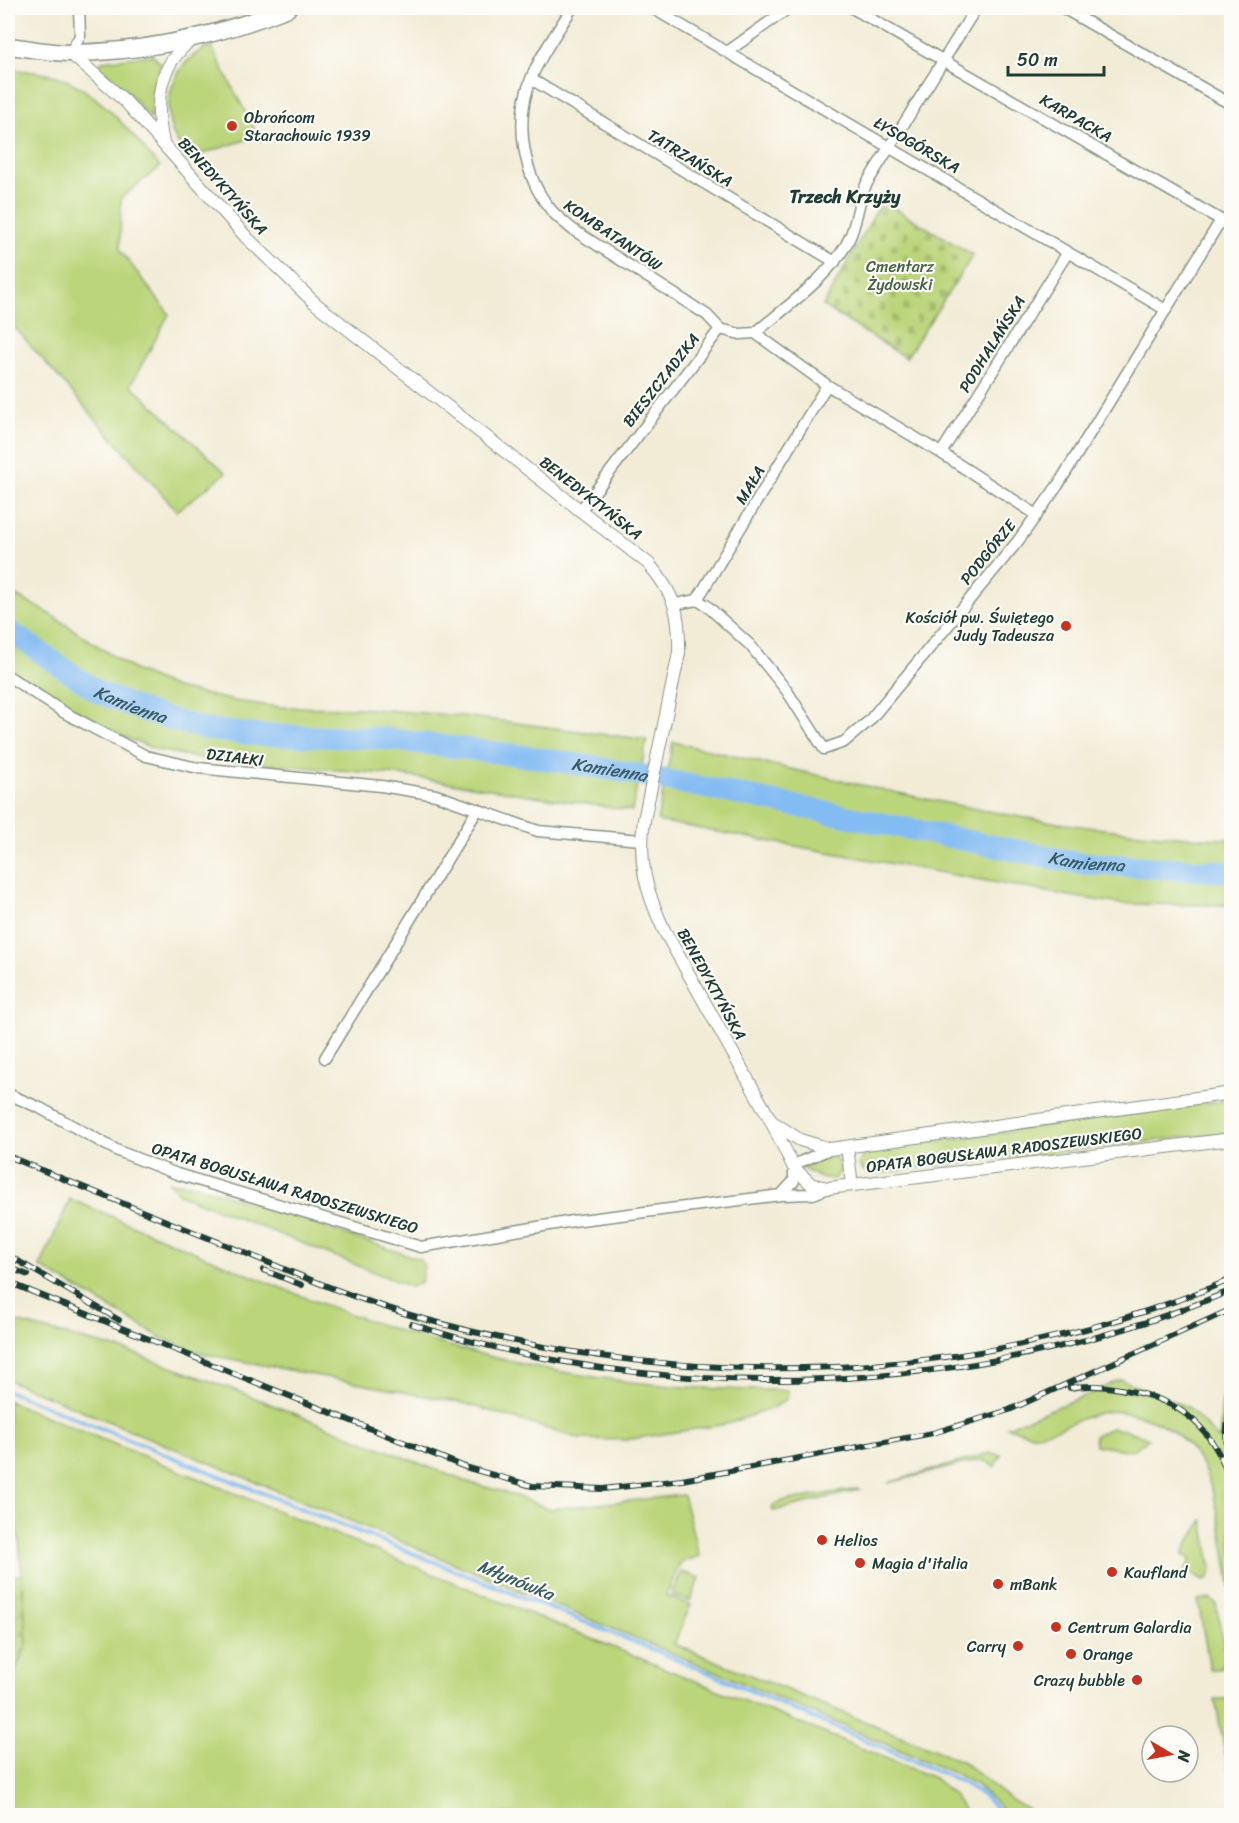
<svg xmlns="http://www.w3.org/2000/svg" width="1239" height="1823" font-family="Sriracha,sans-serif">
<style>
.grass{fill:#bbd57a;stroke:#6d8957;stroke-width:1.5}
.wetland{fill:url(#wetland-marsh);stroke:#6d8957;stroke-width:1.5}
.cemetery{fill:url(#cemetery-stones);stroke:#6d8957;stroke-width:1.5}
.park{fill:url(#park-tufts);stroke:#6d8957;stroke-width:1.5}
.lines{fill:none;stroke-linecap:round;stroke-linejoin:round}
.stream{stroke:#83bbf3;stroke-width:4}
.river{stroke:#83bbf3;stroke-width:22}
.minor-casing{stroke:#889486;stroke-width:13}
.tertiary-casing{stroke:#889486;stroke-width:14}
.primary-casing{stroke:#889486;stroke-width:19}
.minor{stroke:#fff;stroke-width:10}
.tertiary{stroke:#fff;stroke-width:12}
.primary{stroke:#fff;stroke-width:16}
.rail-casing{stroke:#1f3d34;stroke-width:6}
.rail{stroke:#fdfcf7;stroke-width:4;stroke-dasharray:11;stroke-linecap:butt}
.poi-dot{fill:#c8321e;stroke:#fdfcf7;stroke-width:2}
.labels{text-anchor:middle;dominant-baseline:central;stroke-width:4.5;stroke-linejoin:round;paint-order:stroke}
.poi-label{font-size:16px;fill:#1f3d34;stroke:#fdfcf7;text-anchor:start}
.street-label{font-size:16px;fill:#1f3d34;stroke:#fdfcf7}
.park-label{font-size:16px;fill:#466346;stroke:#fdfcf7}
.neighbourhood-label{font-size:18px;font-weight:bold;fill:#1f3d34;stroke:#fdfcf7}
.water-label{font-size:18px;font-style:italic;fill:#385c64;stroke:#fdfcf7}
</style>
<defs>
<pattern id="wetland-marsh" width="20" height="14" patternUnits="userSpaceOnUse" patternTransform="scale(1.5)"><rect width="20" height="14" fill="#bbd57a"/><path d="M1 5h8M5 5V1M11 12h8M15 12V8" fill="none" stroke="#a0b86a"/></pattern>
<pattern id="cemetery-stones" width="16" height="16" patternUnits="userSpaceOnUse" patternTransform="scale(1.5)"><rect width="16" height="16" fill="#bbd57a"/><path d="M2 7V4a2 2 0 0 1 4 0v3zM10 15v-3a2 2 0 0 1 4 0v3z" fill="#a0b86a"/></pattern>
<pattern id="park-tufts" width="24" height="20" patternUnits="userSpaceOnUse" patternTransform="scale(1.5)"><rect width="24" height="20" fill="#bbd57a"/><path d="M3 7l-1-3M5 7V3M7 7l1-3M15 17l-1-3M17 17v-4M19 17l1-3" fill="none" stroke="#a0b86a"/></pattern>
</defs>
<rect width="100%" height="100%" fill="#fdfcf7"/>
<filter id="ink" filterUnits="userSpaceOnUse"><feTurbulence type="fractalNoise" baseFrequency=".0167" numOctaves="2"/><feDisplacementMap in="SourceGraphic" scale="12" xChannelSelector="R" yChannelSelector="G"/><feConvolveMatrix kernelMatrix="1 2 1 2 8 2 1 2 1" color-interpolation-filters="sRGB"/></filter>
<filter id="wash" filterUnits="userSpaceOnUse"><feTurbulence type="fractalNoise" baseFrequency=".008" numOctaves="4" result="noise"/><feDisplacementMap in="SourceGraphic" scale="24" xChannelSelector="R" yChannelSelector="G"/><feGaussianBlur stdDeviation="1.35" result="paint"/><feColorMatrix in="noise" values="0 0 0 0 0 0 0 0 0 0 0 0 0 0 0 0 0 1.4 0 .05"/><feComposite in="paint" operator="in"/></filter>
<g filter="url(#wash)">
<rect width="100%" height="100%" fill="#f2ecd7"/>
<path class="grass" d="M211,46l47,90 -69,22c-6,-9 -14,-16 -17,-27 -11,-35 5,-72 39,-85z
M152,55l9,8 -9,30 -1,26 -25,-29 -27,-23 3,-6z
M8,69c16,2 35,3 51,8 42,15 73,58 101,90l-39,31 -1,52 49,64 -38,71 95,88 -49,38 -169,-191z
M8,592l37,19 89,59 42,18 58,13 46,6 79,1 103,8 185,24 -15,71 -232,-36 -197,-16 -45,-9 -39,-15 -111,-65z
M673,742c185,42 368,91 558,97v66l-109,-1 -47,-7 -418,-76z
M1229,1100l2,1v31l-361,42 -9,-5 -2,-5 4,-11 5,-2z
M833,1156l8,9v6l-7,8 -16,-2 -16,-9 3,-4z
M168,1182l28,3 224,74 4,7 -3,16 -10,5 -232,-93z
M70,1199c130,54 258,115 394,151 104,28 216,41 324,40l-1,9 -14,9 -46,16 -102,16 -45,-1 -113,-35 -268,-51 -37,-15 -122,-71z
M8,1320l119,31 113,41 224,89 47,13 39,15 133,-14 16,61 -19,7 -14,33 25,9 -17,39 288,117 43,35 32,19h-29l-30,-29 -20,-11 -267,-114 -683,-281z
M1231,1362v228c-12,-65 -12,-150 -87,-173 -15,-4 -30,-8 -45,-4 -18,4 -50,22 -66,21 -8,-1 -18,-5 -26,-7l80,-32c14,-3 22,-13 35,-15l67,28 30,32 3,-38z
M8,1401l926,377 19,17 15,20h-960v-128l19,-44 -8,-105 -11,-25z
M1111,1428l17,3 21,8 -18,12 -36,-6 -1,-9z
M990,1453l11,2 -7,12 -8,-6 -7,-1 -91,23z
M857,1489l2,1 -86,21 -1,-3 2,-4 9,-3z
M1203,1520l9,51 -4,8 -6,1 -17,-10 6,-11 -8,-4 4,-11z
M1210,1599l6,5 10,57 -5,7 -11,2 -12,-70z
M1215,1699h11l5,4v64l-3,1z"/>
<path class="wetland" d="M8,1572l1,4 13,-1 5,68 -19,44z"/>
<path class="cemetery" d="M882,201l91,54 -67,103 -83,-52z"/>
<path class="park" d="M681,1572l19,6 -10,23 -19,-6z"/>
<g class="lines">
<path class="stream" d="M8,1391l671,269 283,122 22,14 18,20"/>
<path class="river" id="s1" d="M8,630l90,62 48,20 58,17 51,6 124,3 153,19 99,16 448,90 153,9"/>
</g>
</g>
<g filter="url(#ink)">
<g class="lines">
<defs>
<path id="minor" d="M572,8c-14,23 -32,47 -41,71 -17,42 -8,97 20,131 6,7 14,13 21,19l135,86 13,14
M652,8l514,302
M1063,8l169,97
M727,52l62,-44
M70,53l10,-17 -1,-28
M531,79l304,183
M720,329l20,5 15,-1c30,-25 78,-59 94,-94 9,-18 8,-38 18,-56l109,-175
M755,333l72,52 114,68 96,62
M941,453l127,-201
M580,511l140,-182
M697,600l130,-215
M676,604l21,-4 9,5 44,40 37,46 37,58 20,-7 25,-21 149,-180 40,-56 163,-265 -369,-212
M8,676l57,37 81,43 52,12 183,18 55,9 102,36 103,9
M325,1058l153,-249
M8,1094l32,14 78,43 59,23 244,73 152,-26 208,-26 32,-1 15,-6
M781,1195l13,-14v-13l6,-6 30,-13"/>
<path id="tertiary" d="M70,53l55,48 122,137 69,66 333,260c26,31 31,49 30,89l-35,167c-6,43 2,71 20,110l107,191 23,47 18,17 16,3 404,-49
M163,142c-9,-40 -5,-76 29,-103
M771,1121l29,19 30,9 402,-56
M847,1147l5,38"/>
<path id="primary" d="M8,46c21,2 43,7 64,7 74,-1 148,-18 216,-45"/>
</defs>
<use href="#minor" class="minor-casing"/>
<use href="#tertiary" class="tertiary-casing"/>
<use href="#primary" class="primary-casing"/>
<use href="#minor" class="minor"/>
<use href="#tertiary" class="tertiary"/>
<use href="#primary" class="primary"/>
<defs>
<path id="rail" d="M8,1156c72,30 145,60 218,89 65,27 130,55 198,74 264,74 552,68 808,-40
M8,1255l111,65
M8,1267l20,8
M263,1270l39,15
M8,1282l457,185 67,19 71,3 79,-9 251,-47 76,-23 223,-101
M412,1324c262,85 566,73 820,-34
M1070,1388c19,-4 37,-2 55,2 58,10 90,40 107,96
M1229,1467l-3,-31 6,-53"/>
</defs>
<use href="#rail" class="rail-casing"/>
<use href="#rail" class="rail"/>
</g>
</g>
<g class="poi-dot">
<circle cx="232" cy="126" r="6"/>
<circle cx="1066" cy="626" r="6"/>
<circle cx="822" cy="1540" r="6"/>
<circle cx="860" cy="1563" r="6"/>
<circle cx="1112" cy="1572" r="6"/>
<circle cx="998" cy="1584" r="6"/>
<circle cx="1056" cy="1627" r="6"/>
<circle cx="1018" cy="1646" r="6"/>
<circle cx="1071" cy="1654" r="6"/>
<circle cx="1137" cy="1680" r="6"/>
</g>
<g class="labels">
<g class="poi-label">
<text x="244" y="117">Obrońcom<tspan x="244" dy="18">Starachowic 1939</tspan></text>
<text x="1054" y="617" text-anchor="end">Kościół pw. Świętego<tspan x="1054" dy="18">Judy Tadeusza</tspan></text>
<text x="834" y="1540">Helios</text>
<text x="872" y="1563">Magia d'italia</text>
<text x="1124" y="1572">Kaufland</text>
<text x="1010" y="1584">mBank</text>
<text x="1068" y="1627">Centrum Galardia</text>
<text x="1006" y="1646" text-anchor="end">Carry</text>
<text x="1083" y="1654">Orange</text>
<text x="1125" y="1680" text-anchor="end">Crazy bubble</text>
</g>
<g class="street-label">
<text transform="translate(1076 118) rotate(30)">KARPACKA</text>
<text transform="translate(917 145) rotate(30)">ŁYSOGÓRSKA</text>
<text transform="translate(690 158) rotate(31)">TATRZAŃSKA</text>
<text transform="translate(223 186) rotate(48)">BENEDYKTYŃSKA</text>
<text transform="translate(613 235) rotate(34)">KOMBATANTÓW</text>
<text transform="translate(992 344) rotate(-58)">PODHALAŃSKA</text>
<text transform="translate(661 380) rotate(-52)">BIESZCZADZKA</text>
<text transform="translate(750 485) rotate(-59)">MAŁA</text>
<text transform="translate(591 498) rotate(38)">BENEDYKTYŃSKA</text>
<text transform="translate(988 552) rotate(-51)">PODGÓRZE</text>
<text transform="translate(235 757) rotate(7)">DZIAŁKI</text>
<text transform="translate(712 984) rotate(61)">BENEDYKTYŃSKA</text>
<text transform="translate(1004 1150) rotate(-7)">OPATA BOGUSŁAWA RADOSZEWSKIEGO</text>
<text transform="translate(285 1188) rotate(17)">OPATA BOGUSŁAWA RADOSZEWSKIEGO</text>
</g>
<g class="park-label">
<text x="900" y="266">Cmentarz<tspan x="900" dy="18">Żydowski</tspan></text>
</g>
<g class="neighbourhood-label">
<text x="845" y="197">Trzech Krzyży</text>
</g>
<g class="water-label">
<text stroke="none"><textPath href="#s1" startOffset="144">Kamienna</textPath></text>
<text stroke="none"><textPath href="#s1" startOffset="630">Kamienna</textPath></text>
<text stroke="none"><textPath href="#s1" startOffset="1116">Kamienna</textPath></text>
<text transform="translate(516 1580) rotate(22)">Młynówka</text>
</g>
</g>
<rect width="1239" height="1823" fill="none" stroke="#fdfcf7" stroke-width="30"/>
<g transform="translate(1170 1754) rotate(100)"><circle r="28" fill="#fdfcf7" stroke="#a4b0a9" stroke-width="1.5"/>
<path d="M0-4.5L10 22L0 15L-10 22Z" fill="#c8321e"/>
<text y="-9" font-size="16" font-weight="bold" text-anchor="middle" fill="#1f3d34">N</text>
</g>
<path d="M1008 66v9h96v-9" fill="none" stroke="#1f3d34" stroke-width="3"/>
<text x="1017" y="66" font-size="18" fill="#1f3d34" stroke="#fdfcf7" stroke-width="4.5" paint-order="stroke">50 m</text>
</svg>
